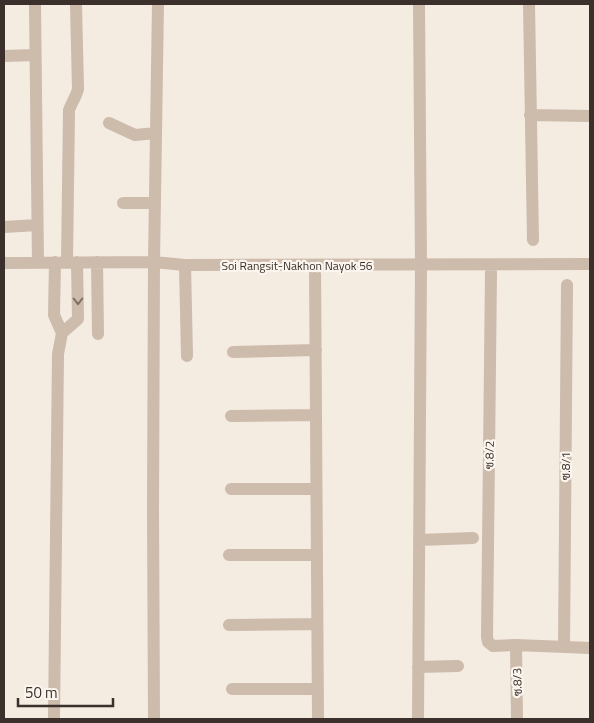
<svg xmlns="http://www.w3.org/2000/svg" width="594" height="723" font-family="'Titillium Web',Sarabun,sans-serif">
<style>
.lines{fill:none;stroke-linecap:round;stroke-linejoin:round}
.minor{stroke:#cdbbac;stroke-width:12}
.oneway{stroke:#7d6f65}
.labels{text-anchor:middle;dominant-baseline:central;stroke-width:4.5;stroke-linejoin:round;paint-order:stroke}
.street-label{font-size:12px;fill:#3b302b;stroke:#fbf5ee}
</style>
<rect width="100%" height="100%" fill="#f4ebe1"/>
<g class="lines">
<path class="minor" d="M35,4l3,259
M529,4l4,236
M4,56l31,-1
M530,115l60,1
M109,123l26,12 21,-2
M123,203h32
M4,227l33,-2
M55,262l-1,53 8,18
M67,262l2,-152c3,-8 7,-13 9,-21l-2,-85
M97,262l1,72
M4,263l150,-1 31,3 405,-1
M185,265l2,91
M315,265l3,454
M491,272l-4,365 1,5 5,4 23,-1 74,3
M233,352l83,-2
M231,416l85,-1
M231,489h85
M419,540l54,-2
M229,555h88
M229,625l88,-1
M516,645l1,74
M564,647l3,-362
M418,667l40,-1
M232,689h86
M54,719l4,-365 4,-21 16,-14 -1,-57
M154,719l-1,-209 1,-248 4,-258
M418,719l3,-454 -2,-261"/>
</g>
<defs><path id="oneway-chevron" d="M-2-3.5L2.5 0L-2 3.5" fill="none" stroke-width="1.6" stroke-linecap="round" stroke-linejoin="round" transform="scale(1.25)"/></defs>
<use class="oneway" href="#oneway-chevron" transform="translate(78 301) rotate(90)"/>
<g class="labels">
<g class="street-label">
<text x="297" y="265">Soi Rangsit-Nakhon Nayok 56</text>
<text transform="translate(489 455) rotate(-89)">ซ.8/2</text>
<text transform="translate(565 466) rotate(-90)">ซ.8/1</text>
<text transform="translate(517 682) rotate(-91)">ซ.8/3</text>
</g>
</g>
<rect width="594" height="723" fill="none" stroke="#3b302b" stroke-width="10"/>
<path d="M18 698v8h95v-8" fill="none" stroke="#3b302b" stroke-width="2.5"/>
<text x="25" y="698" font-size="15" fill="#3b302b" stroke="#fbf5ee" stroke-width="4" paint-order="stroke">50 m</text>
</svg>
